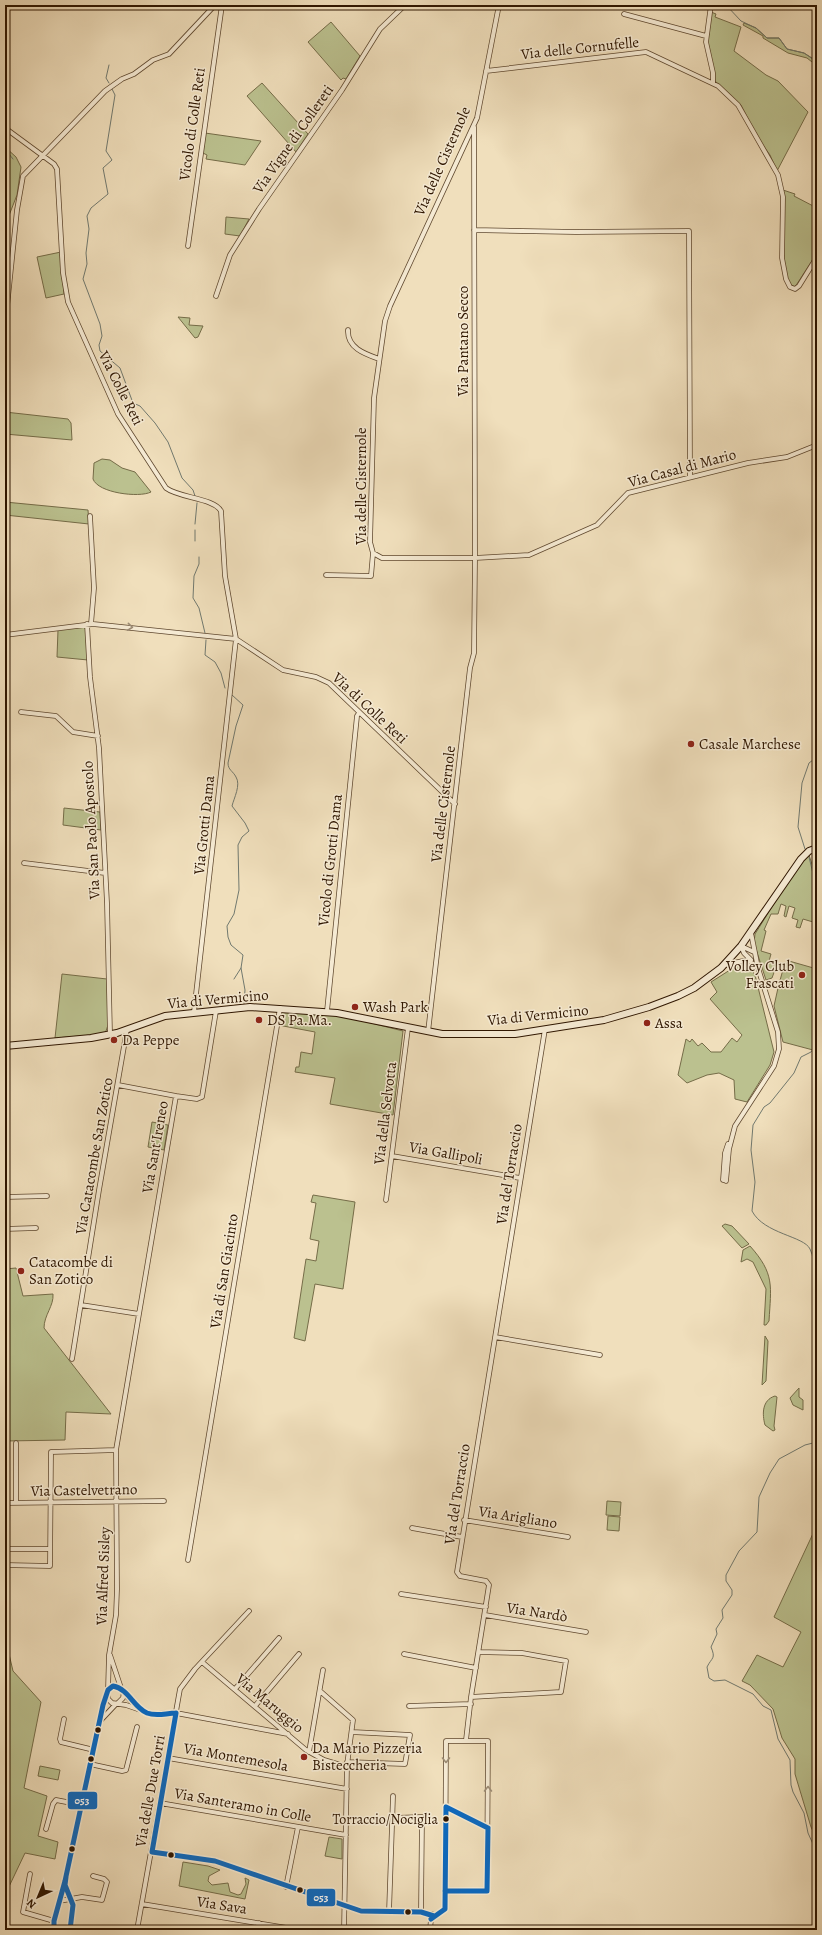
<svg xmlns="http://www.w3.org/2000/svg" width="822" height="1935" font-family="Alegreya,serif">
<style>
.green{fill:#bbc18f;stroke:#756c48}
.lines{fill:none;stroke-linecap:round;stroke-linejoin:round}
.stream{stroke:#71796f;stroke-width:1}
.street-casing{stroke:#5f482f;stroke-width:5.5}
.secondary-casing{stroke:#2f1600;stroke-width:8}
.street{stroke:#f5ead3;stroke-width:4}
.secondary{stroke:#f5ead3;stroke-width:6}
.bus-1-casing{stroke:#f5ead3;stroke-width:8}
.bus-1{stroke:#0c69bf;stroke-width:5}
.oneway{stroke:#9c8b74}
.poi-dot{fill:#8f2418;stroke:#f5ead3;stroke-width:1.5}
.bus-dot{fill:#2f1600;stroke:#f5ead3;stroke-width:1.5}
.labels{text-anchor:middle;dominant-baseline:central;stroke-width:3;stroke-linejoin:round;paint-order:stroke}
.bus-label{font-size:14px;fill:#2f1600;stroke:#f5ead3;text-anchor:end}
.street-label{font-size:15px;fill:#2f1600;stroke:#f5ead3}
.poi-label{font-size:15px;fill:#2f1600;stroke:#f5ead3;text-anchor:start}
.line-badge{stroke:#f5ead3;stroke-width:1.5}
.badge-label{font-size:11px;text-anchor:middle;font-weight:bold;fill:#fff}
</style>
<rect width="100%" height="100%" fill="#f0dfbc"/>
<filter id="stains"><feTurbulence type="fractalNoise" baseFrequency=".005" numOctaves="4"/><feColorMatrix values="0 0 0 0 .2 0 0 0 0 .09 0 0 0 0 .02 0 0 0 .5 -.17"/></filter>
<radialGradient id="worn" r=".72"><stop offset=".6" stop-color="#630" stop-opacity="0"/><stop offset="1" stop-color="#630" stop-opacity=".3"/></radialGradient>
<path class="green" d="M711,12l5,2 -1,3 26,10 -7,24 32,24 12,6 30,31 -31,59 -7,-16 -13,-18 -16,-32 -26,-24 -8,-38z
M331,22l29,34 -14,23 -3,-1 -2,2 -33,-38z
M744,23l12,5 11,10h12l8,11 17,4 8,5 2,-2 3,2v8l-10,-8 -19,-5 -25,-15v-2l-20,-11z
M262,83l46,51 -12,18 -49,-56z
M205,133l56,8 -16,24 -39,-6 1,-4 -4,-2z
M5,147l11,10 5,10 -4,28 -9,23 -3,4z
M783,190l12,4 -1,2 23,12v45l-22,34c-18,-5 -12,-80 -12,-97z
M226,217l23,2 -9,17 -15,-2z
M61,252l3,42 -18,4 -9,-41z
M178,317l12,1 -1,7 14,1 -5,11 -3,1z
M5,412l63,7 3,4 1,17 -67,-6z
M102,459l8,1 12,8 13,4 16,20c-12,6 -53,1 -58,-13l1,-16z
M5,502l83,8 1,14 -84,-9z
M83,626l3,4 2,30 -31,-3 1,-27z
M64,808l36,4 1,18 -38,-5z
M809,855l8,25v51l-4,-9 -10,-3 -3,9 -4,-1 2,-7 -6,-2 3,-10 -6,-2 -3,11 -2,-1 2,-10 -5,-2 -3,10h-7l-7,16 2,1 -5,20 10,3 -2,7 5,2 2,4 -4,11 -6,2 -12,-37 1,-9 42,-67z
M789,961l28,8 -1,86 -3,-5 -30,-8 -9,-36 4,-18h5l1,-3 -5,-1 5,-18z
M741,963l8,2 6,10 19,77 -4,13 -23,37 -12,-3 -1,-19 -15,-7 -12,2 -20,8 -9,-8 8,-36 4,3 2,-3 6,7 4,-3 9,9h10l11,-14 5,4 5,-7 -32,-36 7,-7 -6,-10z
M62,974l45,5 2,43 -4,12 -50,4z
M282,1011l53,3 68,17 -10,84 -63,-11 5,-26 -40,-6 1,-5h3l2,-15 11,2 3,-22 -37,-7z
M152,1122l16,3 -4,25 -16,-3z
M313,1195l42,7 -12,87 -28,-5 -10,57 -11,-3 12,-79 10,2 3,-20 -9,-2 6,-36 -5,-1z
M725,1224l7,2 17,18 -7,4 -20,-22z
M750,1246c25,28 21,40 19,75l-3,4h-2l2,-36 -13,-27 -6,-3 -6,3 2,-12z
M16,1268l7,28 30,-2c1,12 -9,21 -9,34l67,86 -45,-2 -1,28 -60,1v-172z
M765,1336l3,5 -2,40 -4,4z
M799,1388v9l4,3v10l-10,-5 -3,-7z
M775,1396l2,1 -3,29 1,4 -2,1 -8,-6c-3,-11 -3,-25 10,-29z
M607,1501l14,1 -1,14 -14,-1z
M608,1516l12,1 -1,14 -12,-1z
M817,1525v315l-6,-13 -16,-53v-15l-13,-21 -9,-29 -23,-24 -8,-4 15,-26 26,12 18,-35 -27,-15z
M5,1637l8,34 28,31 -17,86 23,8 -9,40 20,6 -3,17 -30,-6 -20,42z
M40,1766l20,4 -2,10 -20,-4z
M329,1837l13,2v20l-17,-3z
M183,1862l25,4 12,4 -11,6 -1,5 4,4 16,-2 2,9 8,3 3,-1 5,-10 -1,-6 4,2 -4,19 -66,-13z"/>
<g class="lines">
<path class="stream" d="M726,5l15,16 15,7 11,10h12l8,11 17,4 13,9
M109,83l-3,-5 3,-13
M112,89l3,6 -9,56 6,9 -9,8 5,26 -17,14 -4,8 2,13 -3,24 1,11 -4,15 17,45 2,12 -3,9 1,6 20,17 13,35 7,3 15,17 13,19 14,36 11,12 2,6
M5,149l8,10
M195,524l2,-21
M195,541v-11
M199,557v7l-5,12 -1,22 6,10 6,25
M206,640l-1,15 10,7 6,11 4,15
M232,695l11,10 -7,21 -8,37c0,7 5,8 8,14 5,8 -2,21 -4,29l13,17 4,8 -7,6 -4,8 1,45 -5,24 -7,12 1,11 3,8 12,10 -2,13 4,22 -1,13
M805,849l-7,-22 4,-44 7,-20 8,-6
M809,857l8,33
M234,979l7,-11
M817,1044l-6,8 -10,5 -7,16 -24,30 -6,4 -11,18 -2,25 4,32 -3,29c12,23 52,25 58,38 7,14 3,37 7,52
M817,1442l-12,3 -26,14 -9,14 -11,24 -2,35 -18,19 -13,24v6l6,9v5l-10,15 1,8 -7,11 1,5 -6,13c5,12 1,10 -4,20l2,11 5,3 11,-1 28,14 10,12 8,4 7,29 12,21 1,25 2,7 11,21 4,20 9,20"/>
<defs>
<path id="street" d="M711,5l-5,37 7,31v10
M624,14l82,22
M486,71l160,-19 72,34 20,19 40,70 5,22 -1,61 4,21 4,8 5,2 4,-3 18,-29
M474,127l1,431 54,-3 68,-30 31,-32 120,-30 39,-6 30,-12
M5,128l49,36 3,5 6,104 5,29 50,112 48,74c13,10 48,10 55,23l4,65 11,63 -42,373
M474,230l102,2 113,-1 1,245
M188,246l34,-241
M216,296l14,-41 29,-46 83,-119 38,-61 25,-24
M5,326l12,-116 6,-34 82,-85 17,-12 12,-5 19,-14 16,-6 46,-49
M348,330c-1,18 17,24 31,29
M90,516l4,72 -3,36
M326,575l45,1 2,-23
M87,624l3,53 9,71 8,155 3,131
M5,635l88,-11 143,15 47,31 33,7 13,6 126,121
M21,712l35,4 17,16 25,4
M24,863l81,10
M741,946l3,7 7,7
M741,946l13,6
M724,965l24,-5 9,7
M327,1011l30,-295 2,-3
M428,1032l42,-364 4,-15 1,-95h-93l-9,-5 -3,-11 4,-144 11,-77 5,-15 87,-188 22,-113
M118,1085l58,11
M392,1156l128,22
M723,1180l2,-27 3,-9
M726,1181l3,-32 6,-23 39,-60 5,-17 -1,-17 -20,-64 -7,-35
M5,1197l42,-1
M386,1200l22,-172
M5,1229l31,-1
M81,1305l58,9 -23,136 1,139 -1,26 -7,40 -1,35
M139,1314l37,-218 21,3 5,-2 14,-86
M495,1337l105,18
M72,1359l27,-169 28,-161
M16,1443v60
M5,1503l159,-2
M464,1520l104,17
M412,1528l50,9
M5,1549h45
M188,1560l92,-552
M5,1565l45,1 1,-114 65,-2
M401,1594l85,13
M485,1615l101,17
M404,1654l72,14
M110,1655l11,33
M202,1662l104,88 18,10 23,7
M235,1689l44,-51
M320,1691l33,29 -6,45 -3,165
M107,1694l1,5 4,4 14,2 26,9 24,-1 112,21
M471,1697l90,-5 5,-31 -44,-8 -43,-1
M118,1703l5,-5 1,-7
M255,1706l44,-52
M409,1706l62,-2
M64,1719l-4,20 1,3 33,8
M100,1721l16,-17
M466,1740l5,-43 18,-112 -3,-4 -26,-5 -3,-4 88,-543
M309,1752l14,-82
M168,1758l179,31
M347,1762l58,2 5,-29 -58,-3
M90,1764l32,7 4,-1 11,-43
M160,1803l186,32
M446,1807l42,21
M392,1818l30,-1 -1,95
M46,1829l7,-25 3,-4 26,5
M152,1852l63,9 146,50 60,1 8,3 3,-1 2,2
M30,1874l-7,38 31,9
M65,1883l8,22 -3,25
M286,1887l12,-60
M59,1901l23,-4 20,3 5,-18 -3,-3 -11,-3
M142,1904l157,26
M389,1912l4,-116
M431,1919l14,-10 1,-168h42l-1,150h-42
M54,1930v-9l11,-40 38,-176 5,-15 5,-4 6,1 12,14 12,10
M137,1930l43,-241 15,-20 54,-58
M258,1930l1,-7
M430,1930l1,-11"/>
<path id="secondary" d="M5,1046l86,-8 26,-5 48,-17 85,-9 87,6 105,21h73l89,-14 45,-13 29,-11 16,-8 27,-20 20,-22 60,-87 8,-8 8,-3"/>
</defs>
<use href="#street" class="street-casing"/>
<use href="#secondary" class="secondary-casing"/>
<use href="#street" class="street"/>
<use href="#secondary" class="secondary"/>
<defs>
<path id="bus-1" d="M446,1807l42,21
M152,1852l63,9 146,50 60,1 13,4
M152,1852l24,-139
M66,1877l-1,8 8,20 -3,25
M445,1891h42
M487,1891l1,-63
M431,1919l14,-10 1,-102
M54,1930v-9l11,-40 38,-176 5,-15 5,-4c16,3 20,21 34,27 10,4 19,0 29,0"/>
</defs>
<use href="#bus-1" class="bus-1-casing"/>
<use href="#bus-1" class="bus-1"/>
</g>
<defs><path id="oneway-chevron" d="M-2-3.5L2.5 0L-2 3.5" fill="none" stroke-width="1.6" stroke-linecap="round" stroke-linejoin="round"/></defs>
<g class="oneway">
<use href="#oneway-chevron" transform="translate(130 627) rotate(6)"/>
<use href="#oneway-chevron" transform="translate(446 1760) rotate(90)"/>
<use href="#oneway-chevron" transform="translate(488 1789) rotate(-90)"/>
</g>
<g class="poi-dot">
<circle cx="691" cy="744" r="4"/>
<circle cx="802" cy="975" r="4"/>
<circle cx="355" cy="1007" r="4"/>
<circle cx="259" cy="1020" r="4"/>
<circle cx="647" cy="1023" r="4"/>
<circle cx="114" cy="1040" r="4"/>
<circle cx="21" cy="1271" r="4"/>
<circle cx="304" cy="1757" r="4"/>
</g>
<g class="bus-dot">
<circle cx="98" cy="1730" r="3.5"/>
<circle cx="91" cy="1759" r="3.5"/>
<circle cx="446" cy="1819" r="3.5"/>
<circle cx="72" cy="1849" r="3.5"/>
<circle cx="171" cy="1855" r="3.5"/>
<circle cx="300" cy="1890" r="3.5"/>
<circle cx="408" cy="1912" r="3.5"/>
</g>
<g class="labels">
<g class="bus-label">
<text x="438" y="1819">Torraccio/Nociglia</text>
</g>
<g class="street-label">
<text transform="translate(580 48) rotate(-6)">Via delle Cornufelle</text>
<text transform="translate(192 124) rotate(-82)">Vicolo di Colle Reti</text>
<text transform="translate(293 139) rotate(-55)">Via Vigne di Collereti</text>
<text transform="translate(442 161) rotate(-66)">Via delle Cisternole</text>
<text transform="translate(463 341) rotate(-90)">Via Pantano Secco</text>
<text transform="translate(121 388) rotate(63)">Via Colle Reti</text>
<text transform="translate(682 468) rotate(-15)">Via Casal di Mario</text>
<text transform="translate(361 486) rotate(-90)">Via delle Cisternole</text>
<text transform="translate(370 708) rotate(43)">Via di Colle Reti</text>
<text transform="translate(443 804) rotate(-83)">Via delle Cisternole</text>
<text transform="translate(204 825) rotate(-84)">Via Grotti Dama</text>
<text transform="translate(91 830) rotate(-93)">Via San Paolo Apostolo</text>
<text transform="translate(330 860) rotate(-84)">Vicolo di Grotti Dama</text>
<text transform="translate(218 999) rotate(-5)">Via di Vermicino</text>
<text transform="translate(538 1015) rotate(-6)">Via di Vermicino</text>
<text transform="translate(385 1113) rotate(-83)">Via della Selvotta</text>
<text transform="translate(155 1147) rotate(-80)">Via Sant'Ireneo</text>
<text transform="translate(446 1153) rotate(10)">Via Gallipoli</text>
<text transform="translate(94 1156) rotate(-80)">Via Catacombe San Zotico</text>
<text transform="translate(509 1174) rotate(-81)">Via del Torraccio</text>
<text transform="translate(224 1271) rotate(-81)">Via di San Giacinto</text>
<text transform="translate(84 1490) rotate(-1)">Via Castelvetrano</text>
<text transform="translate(457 1494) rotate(-81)">Via del Torraccio</text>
<text transform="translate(518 1517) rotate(9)">Via Arigliano</text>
<text transform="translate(103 1576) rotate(-88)">Via Alfred Sisley</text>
<text transform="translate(537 1612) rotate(9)">Via Nardò</text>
<text transform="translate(270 1703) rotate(40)">Via Maruggio</text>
<text transform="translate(236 1757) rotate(10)">Via Montemesola</text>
<text transform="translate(150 1791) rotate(-80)">Via delle Due Torri</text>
<text transform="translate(243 1805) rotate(10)">Via Santeramo in Colle</text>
<text transform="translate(222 1905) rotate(9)">Via Sava</text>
</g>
<g class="poi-label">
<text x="699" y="744">Casale Marchese</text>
<text x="794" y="966" text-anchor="end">Volley Club<tspan x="794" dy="17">Frascati</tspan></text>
<text x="363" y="1007">Wash Park</text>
<text x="267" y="1020">DS Pa.Ma.</text>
<text x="655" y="1023">Assa</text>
<text x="122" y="1040">Da Peppe</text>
<text x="29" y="1262">Catacombe di<tspan x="29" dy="17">San Zotico</tspan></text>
<text x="312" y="1748">Da Mario Pizzeria<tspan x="312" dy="17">Bisteccheria</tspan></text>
</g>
</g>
<g class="line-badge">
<rect x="67" y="1791" width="31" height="19" rx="4" fill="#0c69bf"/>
<rect x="306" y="1888" width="30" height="19" rx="4" fill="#0c69bf"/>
</g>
<g class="badge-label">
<text x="82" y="1804">053</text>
<text x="321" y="1901">053</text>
</g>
<rect width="822" height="1935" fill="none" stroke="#f0dfbc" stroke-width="20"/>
<rect x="6" y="6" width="810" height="1923" fill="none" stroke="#2f1600" stroke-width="2"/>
<rect x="10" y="10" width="802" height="1915" fill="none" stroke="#2f1600"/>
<g transform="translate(38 1897) rotate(224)" stroke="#f5ead3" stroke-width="3" paint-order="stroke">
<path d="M0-3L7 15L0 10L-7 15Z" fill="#2f1600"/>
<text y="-6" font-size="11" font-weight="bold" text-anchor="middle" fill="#2f1600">N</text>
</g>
<rect width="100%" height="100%" filter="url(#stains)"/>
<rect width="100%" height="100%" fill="url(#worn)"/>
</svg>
